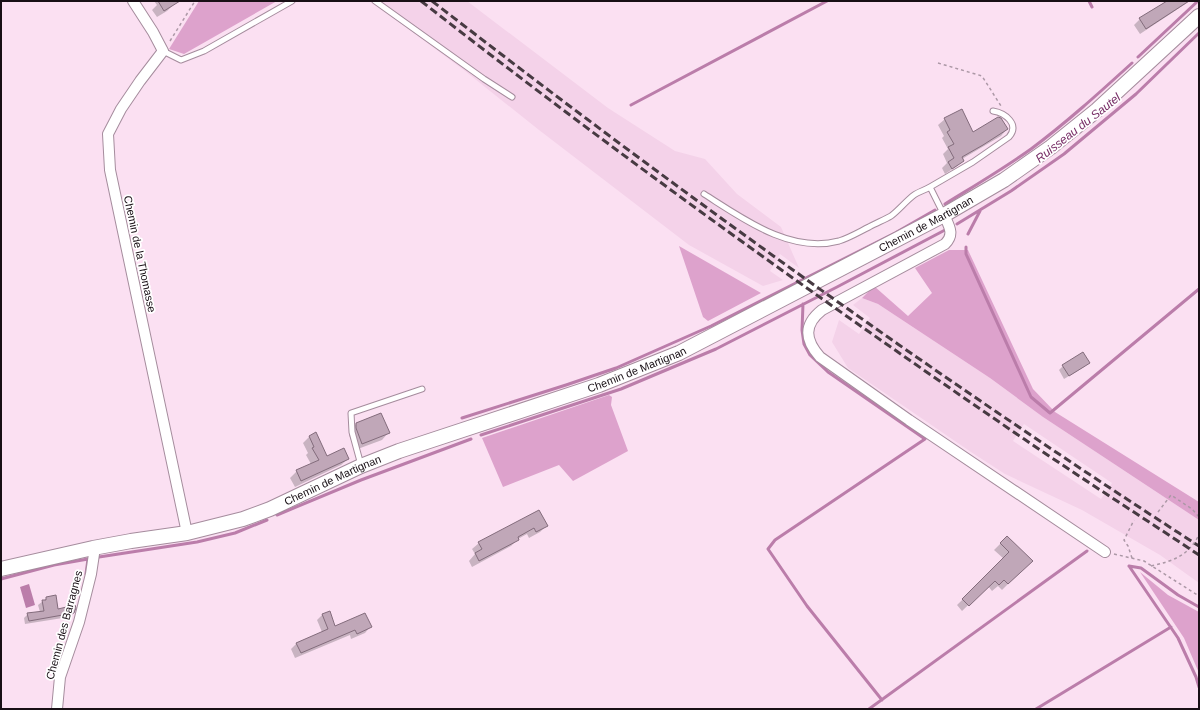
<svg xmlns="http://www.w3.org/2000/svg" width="1200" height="710" font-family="Helvetica,sans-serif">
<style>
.built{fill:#f4d2e9;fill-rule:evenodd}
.green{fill:#dda2cc}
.water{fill:#bb7daa}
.shadow{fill:#0003}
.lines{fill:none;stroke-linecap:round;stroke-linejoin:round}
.stream{stroke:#bb7daa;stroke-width:3}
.building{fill:#c0a7b8;stroke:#836c7c}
.lane-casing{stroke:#a58c9d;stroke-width:7}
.street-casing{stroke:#a58c9d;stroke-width:12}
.secondary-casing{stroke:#a58c9d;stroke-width:16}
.path{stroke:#ac98a6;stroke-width:1.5;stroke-dasharray:3 3;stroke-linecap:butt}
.lane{stroke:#fff;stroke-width:5}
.street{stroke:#fff;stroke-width:10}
.secondary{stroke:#fff;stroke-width:14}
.rail{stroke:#473a42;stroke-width:3;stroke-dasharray:8 4;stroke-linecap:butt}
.labels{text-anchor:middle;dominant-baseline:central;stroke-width:3.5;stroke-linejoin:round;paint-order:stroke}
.street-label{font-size:11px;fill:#180f15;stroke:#fff}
.water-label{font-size:12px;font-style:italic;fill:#782e67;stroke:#fff}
</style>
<rect width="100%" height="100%" fill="#fbe0f2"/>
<path class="built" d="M371,1h96l141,107 67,43 30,8 32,35 44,33 18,41 -19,-14 -10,17 13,9 -20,6 -74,-41 -150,-115 -74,-59z
M862,298l16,6 112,74 53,39 156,103v63l-39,-28 -78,-45 -77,-36 -34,-22 -123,-84 -16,-26 7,-22 20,14 11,-16 -17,-13zM1024,424l88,59 -11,16 -88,-58z"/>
<path class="green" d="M199,1h78l-93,53 -15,-5z
M679,246l82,47 -53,28 -5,-4z
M949,250h19l65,139 22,23 144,90v18l-156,-103 -53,-39 -112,-74 -16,-6 12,-12 34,30 24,-23 -17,-25z
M609,395l3,2 -1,8 17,46 -55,30 -14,-16 -56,22 -21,-49z
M1140,572l28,23 31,17v61l-15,-35z"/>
<path class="water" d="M29,584l6,21 -9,3 -6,-21z"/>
<path class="shadow" d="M154,1h21l-1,3 -7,7 -10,6 -5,-7 5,-5z
M1168,1h22l-50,33 -6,-9 6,-6z
M945,119l27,14 35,-4 -6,7 -39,23 1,1 -6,6 -12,8 -3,-6 5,-5 -4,-9 5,-5 -6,-11 2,-2 -6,-11z
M1089,362l-5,5 -20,12 -5,-9 4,-4z
M356,424l32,9 -6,7 -27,10 -6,-15v-4z
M316,434l11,23 21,2 -7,6 -46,22 -5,-9 7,-7 14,-7 -5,-9 2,-2 -5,-10 6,-6z
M539,511l7,15 -6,6 -11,6 -2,-4 -9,5 -7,7 -39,21 -3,-6 6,-7 -3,-5 7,-6z
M1007,537l24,24 -29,29 -4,-4 -6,5 -4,-5 -26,25 -5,-6 47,-46 -10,-9z
M47,598l10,12 17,3 -5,4 -44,7 -1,-6 4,-4 12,-2 -2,-7z
M323,614l12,13h35l-5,6 -14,6 -1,-4 -55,23 -4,-9 6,-6 25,-11 -5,-12z"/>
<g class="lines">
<path class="stream" d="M1089,1l3,6
M1138,57l60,-56
M631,105l196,-104
M945,204c29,-18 58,-35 86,-55 35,-26 68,-56 101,-86
M957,224l54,-33 53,-37 72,-60 63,-61
M968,234l12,-23
M966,247v7l65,143 19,16 149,-124
M803,304l-1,26 2,14 6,11 18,17 97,67 -150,101 -7,9 39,57 75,94
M462,418l104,-33 50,-17 95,-42 184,-93 40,-23
M481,435l140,-46 95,-40 121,-62 108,-57
M277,515l84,-35 110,-41
M99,557l98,-15 38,-9 32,-13
M1129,566l49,72 18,39 3,10
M1129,566l12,2 37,27 21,12
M1,579l53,-14 34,-6 -2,15
M869,709l218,-158
M1036,709l135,-82"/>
</g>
<path class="building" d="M158,1h22l-16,10z
M1167,1h22l-43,28 -7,-11z
M962,109l11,23 25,-15 3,1 7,11 -25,16 -21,12 2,4 -12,8 -4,-7 6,-4 -6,-11 6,-3 -7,-12 3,-2 -6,-12z
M1083,352l7,11 -21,13 -7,-11z
M381,413l9,20 -28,11 -6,-16v-5z
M316,432l11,24 17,-8 5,11 -48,22 -5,-11 23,-10 -7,-12 2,-1 -5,-11z
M539,510l9,16 -12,6 -2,-4 -16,9 1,3 -40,21 -4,-8 7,-4 -4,-7z
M1007,536l26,25 -25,23 -4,-4 -5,5 -4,-4 -26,25 -7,-7 47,-47 -9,-9z
M56,595l2,14 17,-4 1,3 -2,5 -45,8 -2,-8 17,-2 -2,-11h4v-3z
M330,611l5,15 30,-13 7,14 -15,7 -2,-4 -54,23 -5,-10 32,-14 -6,-15z"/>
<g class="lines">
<defs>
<path id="lane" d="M375,1l109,78 28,18
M163,51l18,9 23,-9 88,-50
M930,187l43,-25 36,-25c11,-13 -4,-24 -16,-26
M704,194c38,24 86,60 135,47 10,-3 20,-9 30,-14 7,-4 15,-7 22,-11 8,-6 15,-15 23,-21 4,-3 11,-5 16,-8l13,26
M361,465l-9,-33 -1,-19 71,-24"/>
<path id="street" d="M133,1l20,31 10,19 -23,30 -19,28 -13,25 2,36 77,363
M944,215c5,11 11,19 1,29l-123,66c-19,15 -17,30 -2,47l89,63 196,132
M57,709l3,-32 19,-55 12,-48 3,-20 -1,-6"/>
<g id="secondary">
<path id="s1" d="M1,569l92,-21 38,-7 56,-8 56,-14 27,-10 91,-43 38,-15 200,-66 80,-32 265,-138 60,-35 47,-33 46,-37 102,-94"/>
</g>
</defs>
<use href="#lane" class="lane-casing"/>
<use href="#street" class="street-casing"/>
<use href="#secondary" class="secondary-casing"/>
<path class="path" d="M170,41l25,-40
M938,63l44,13 19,30
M1158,512l13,-17 21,14 7,8
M1114,554l30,7 55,35
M1132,558l-4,-12 -4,-6 10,-20
M1151,566c22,-5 37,-10 48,-31"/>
<use href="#lane" class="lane"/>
<use href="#street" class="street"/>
<use href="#secondary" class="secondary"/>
<path class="rail" d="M421,1c197,154 399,299 606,440 57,39 115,76 172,114
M432,1c248,192 503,375 767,545"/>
</g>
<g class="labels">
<g class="street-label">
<text stroke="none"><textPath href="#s1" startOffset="993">Chemin de Martignan</textPath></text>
<text transform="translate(140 254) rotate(78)">Chemin de la Thomasse</text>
<text stroke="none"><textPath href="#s1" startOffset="669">Chemin de Martignan</textPath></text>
<text stroke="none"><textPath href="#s1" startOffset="345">Chemin de Martignan</textPath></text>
<text transform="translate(64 625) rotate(-75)">Chemin des Barragnes</text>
</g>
<g class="water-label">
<text transform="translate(1078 128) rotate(-38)">Ruisseau du Sautel</text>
</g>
</g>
<rect width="1200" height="710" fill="none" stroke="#180f15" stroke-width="4"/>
</svg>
